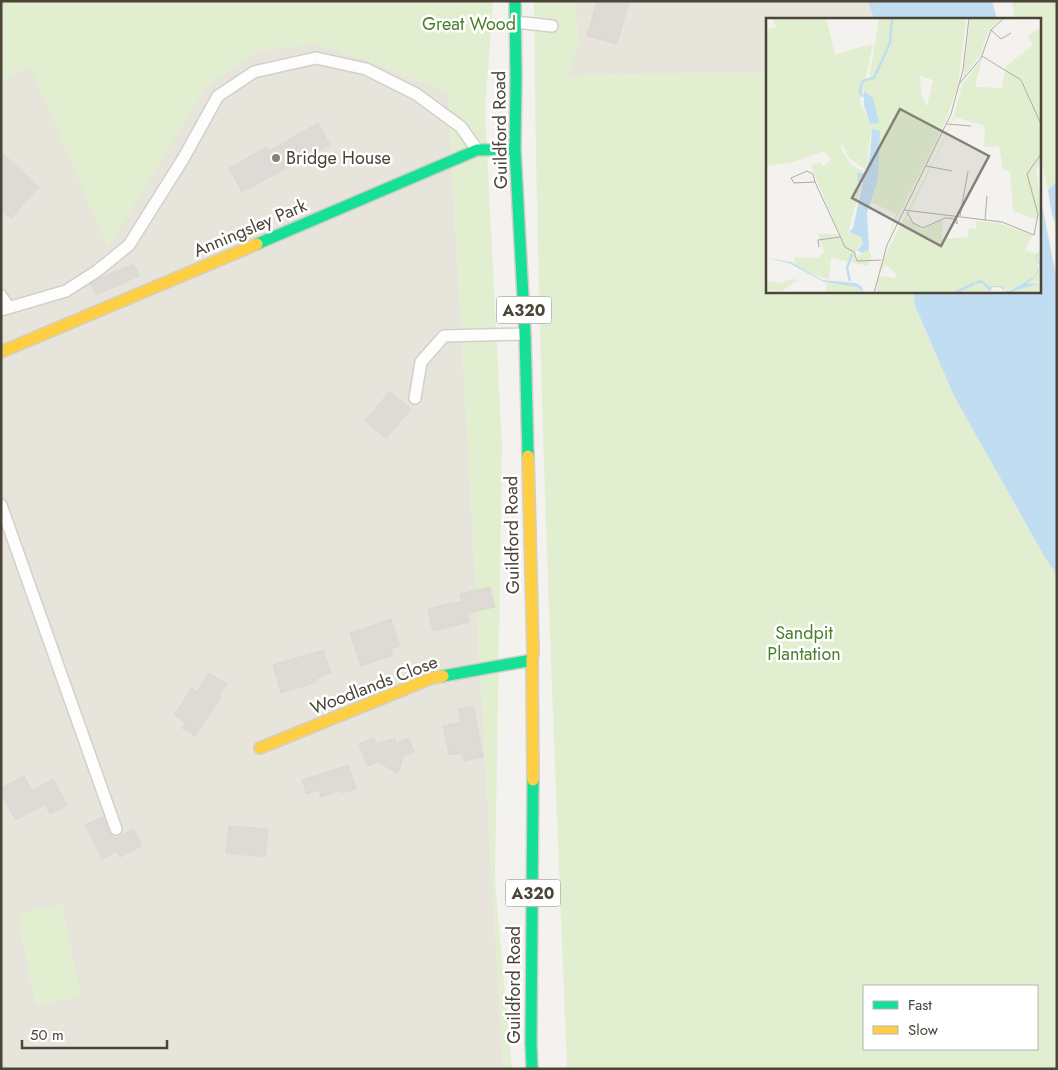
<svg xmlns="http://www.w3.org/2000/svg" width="1058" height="1070" font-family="Jost,sans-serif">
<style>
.residential{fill:#e7e4dc}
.green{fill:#e1eecf;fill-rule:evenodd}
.water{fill:#c0ddf1}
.building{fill:#dedbd6;stroke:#dcd9d4}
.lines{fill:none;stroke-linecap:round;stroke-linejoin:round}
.lane-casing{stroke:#d2d0cb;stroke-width:14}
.fast-casing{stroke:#d3cfc5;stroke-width:14}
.slow-casing{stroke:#d3cfc5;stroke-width:14}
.lane{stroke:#fdfdfc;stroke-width:11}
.fast{stroke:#16e098;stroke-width:11}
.slow{stroke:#ffcf43;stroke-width:11}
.poi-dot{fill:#868178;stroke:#fff;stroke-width:2}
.labels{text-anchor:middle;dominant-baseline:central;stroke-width:5;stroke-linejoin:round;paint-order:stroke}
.shield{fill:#fff;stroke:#817c74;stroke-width:1}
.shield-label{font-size:16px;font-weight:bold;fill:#4b4439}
.park-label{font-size:18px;fill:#4a7f2a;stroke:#fff}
.street-label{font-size:18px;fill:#4b4439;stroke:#fff}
.poi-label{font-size:18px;fill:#4b4439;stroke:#fff;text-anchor:start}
.inset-river{fill:none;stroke:#c0ddf1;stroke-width:2.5}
.inset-road{fill:none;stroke:#b0aca6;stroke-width:1}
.view{fill:#868178;fill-opacity:0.15;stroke:#868178;stroke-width:2.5}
.inset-edge{fill:none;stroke:#4b4439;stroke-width:2.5}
</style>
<rect width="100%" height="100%" fill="#f4f2ee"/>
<path class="residential" d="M574,1h294l6,18h-107v54l-200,2 12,-32z
M313,44l52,15 83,34 55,976h-502v-987l29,-17 78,182 98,-161 50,-35z"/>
<path class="green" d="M1,1h492l-8,110 17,336 -7,436 17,186h-9l-55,-976 -83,-34 -52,-15 -57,7 -50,35 -98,162 -78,-182 -29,16z
M534,1h40l5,42 -11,32 199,-2v218h146l2,16 39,89 89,158 14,21v494h-490c-14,-356 -30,-712 -33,-1068zM864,986h173v63h-173z
M1012,1h45v237l-18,-93v-126h-24z
M62,904l19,92 -45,10 -19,-92z"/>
<path class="water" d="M868,1h124l5,18h-123z
M1057,182v41l-5,-8 -4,-25z
M1039,190l18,91v294l-14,-21 -89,-158 -39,-90 -2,-15h126z"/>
<path class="building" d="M597,1h32l-12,43 -30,-8z
M318,123l12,22 -88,47 -13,-24 38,-21 2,4z
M1,152l38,35 -28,31 -10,-9z
M134,264l5,12 -43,19 -5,-11 11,-7z
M390,391l21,18 -25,29 -21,-17z
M490,587l5,20 -28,6 2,9 -36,9 -5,-22 34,-8 -2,-7z
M391,619l9,27 -9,3 2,6 -32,11 -11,-33z
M323,650l8,23 -15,6 1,3 -36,11 -8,-28z
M209,673l18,11 -8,11 3,1 -27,40 -13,-8 3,-6 -11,-7 18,-27 5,3z
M473,706l10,51 -19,4 -2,-8 -13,2 -6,-29 18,-4 -3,-13z
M374,738l1,6 20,-6 1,5 13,-5 5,14 -11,4 -5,18 -19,-12 -12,4 -8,-22z
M348,765l8,24 -14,4 -1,-3 -20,7 -2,-7 -12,4 -5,-14z
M24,776l8,15 21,-12 14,26 -17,9 -5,-10 -29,16 -15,-26v-6z
M103,817l6,15 5,7 20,-10 8,17 -22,11 -3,-6 -15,8 -17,-34z
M229,826l39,3 -3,28 -39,-4z"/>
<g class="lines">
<defs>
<path id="lane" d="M515,22l37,4
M1,296l8,12
M1,310l65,-19 31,-20 32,-26 54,-86 35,-63 36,-24 62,-14 50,11 50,25 45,33 16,23
M415,398l6,-36 23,-26 81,-2
M1,505l115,324"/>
<path id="fast" d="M515,1l1,78 -1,70 10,185 3,122
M257,244l220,-94 38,-1
M443,676l89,-16
M532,1069l-1,-26 2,-263"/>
<path id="slow" d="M1,352l256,-108
M528,456l5,196 -1,8 1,120
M260,748l172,-70 11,-2"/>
</defs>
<use href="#lane" class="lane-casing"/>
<use href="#fast" class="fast-casing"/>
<use href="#slow" class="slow-casing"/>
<use href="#lane" class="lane"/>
<use href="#fast" class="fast"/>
<use href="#slow" class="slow"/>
</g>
<circle class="poi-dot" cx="276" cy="158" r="5"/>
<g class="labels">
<g class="shield">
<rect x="496.5" y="296.5" width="55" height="27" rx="4"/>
<rect x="505.5" y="879.5" width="55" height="27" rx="4"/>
</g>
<g class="shield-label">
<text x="524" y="310">A320</text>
<text x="533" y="893">A320</text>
</g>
<g class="park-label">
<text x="469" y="24">Great Wood</text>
<text x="804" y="633">Sandpit<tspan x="804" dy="21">Plantation</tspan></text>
</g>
<g class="street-label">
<text transform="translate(500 130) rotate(-91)">Guildford Road</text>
<text transform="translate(250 228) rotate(-23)">Anningsley Park</text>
<text transform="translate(512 535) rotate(-91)">Guildford Road</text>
<text transform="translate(374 685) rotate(-21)">Woodlands Close</text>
<text transform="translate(514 985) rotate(-90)">Guildford Road</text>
</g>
<g class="poi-label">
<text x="286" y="158">Bridge House</text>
</g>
</g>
<g transform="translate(766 18)">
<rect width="275" height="275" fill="#f4f2ee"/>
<path d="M7,0h53l9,36 38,-10 -7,33 -4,4v2l7,-4 10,-61h87l-8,68 -15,41 -55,110 8,-23 -27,-13 9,-31 -7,-40 -5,40 -17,-12 -7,-15 -1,5 10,17 14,7 -17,60 10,1 3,4 2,7 -6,4 -2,10 14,-8 3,7 -4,9 -37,-8 -2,22 -20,-7 -14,-9 -1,-7 24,1 6,-6 -6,-18h18l6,7 -31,-75 10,-4 1,5 9,-7 -7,-9 -34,12 -24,3v-137l10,-2zM154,58l13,4 -6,27 -6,-14zM94,69l3,10 1,-5 7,32 -11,-20zM204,0h31l-14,15 -6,21 -18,24zM275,9v133l-5,11 5,32 -3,17 -25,-9 -3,-40 -7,-1 -4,-24 -15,1 1,-21 -30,-9 -48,101 15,12 21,-10 -1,19 26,-2 1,-9 8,1 -2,-8 24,2 33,12 -7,15 11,4 5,-5 -3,5 3,-1v11l-4,-6 4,23 -18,4 5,-5 -21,11 -4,-5h-10l-5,4 1,3h-112l1,-17 17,2 2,-3 -11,-10 -7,7 4,-12 56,-111 15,-33 8,-31 20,-27 -7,29 27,1 4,-22 27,-21 -6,-9zM27,261l5,1 -16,11 -16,-1v-9l13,2zM61,265l26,2 7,3 2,5h-36zM275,265v10h-34l17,-7z" fill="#e1eecf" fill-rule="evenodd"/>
<path d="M98,73l9,7 6,25 -9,1 -6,-19zM106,111l8,2 -2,48 -11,34 2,37 -7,3 -5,-3 6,-6 -2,-7 -12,-5 4,-4 10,-46h-5l-1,-9h6v8l7,-26zM275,234l-5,5 5,7v3l-7,11 -8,6 15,-1 -34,10 -7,-6h-7l-4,6 -1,-5 4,-2h11l2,5h4l25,-14 6,-11 -5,-10zM0,240l25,4 31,18 34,3 6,4 2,6 -6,-6 -34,-5 -35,-19z" fill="#c0ddf1"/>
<path class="inset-river" d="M97,79l-3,-4 1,-8 3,-5 10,-2 16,-35 2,-25M84,263l-3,-13 5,-14M210,265l5,-2 8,7M188,275l21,-10"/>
<path class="inset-road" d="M225,12l10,9 10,-6M216,38l39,24 20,44M194,65l21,-25 10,-28 13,-12M181,106l24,2M160,148l26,5M49,164l-2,-8 -6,-3 -16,7 3,5 21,-1 30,65 9,5 3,9 24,-1M138,192l98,12 32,13 4,-21 -11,-40 14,-20M141,194l6,11 10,5 22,-10h3l6,1 3,1v4l-3,-5M194,198l8,-45M219,202l2,-24M53,229l-1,-7 22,-3M108,275l13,-48 64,-131 12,-44 6,-52"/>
<path class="view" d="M134,91l89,47 -48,90 -89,-48z"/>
<rect width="275" height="275" class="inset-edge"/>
</g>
<rect width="1058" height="1070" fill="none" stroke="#4b4439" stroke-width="5"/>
<rect x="863" y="985" width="175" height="65" fill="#ffffff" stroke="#b7b4b0"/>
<rect x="873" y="1001" width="25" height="8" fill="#16e098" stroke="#b7b4b0"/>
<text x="908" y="1010" font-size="15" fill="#4b4439">Fast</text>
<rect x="873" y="1026" width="25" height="8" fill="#ffcf43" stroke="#b7b4b0"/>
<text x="908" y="1035" font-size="15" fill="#4b4439">Slow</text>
<path d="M22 1040v8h145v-8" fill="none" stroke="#4b4439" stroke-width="2.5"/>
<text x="30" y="1040" font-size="15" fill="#4b4439" stroke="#ffffff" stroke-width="4" paint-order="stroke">50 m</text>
</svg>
